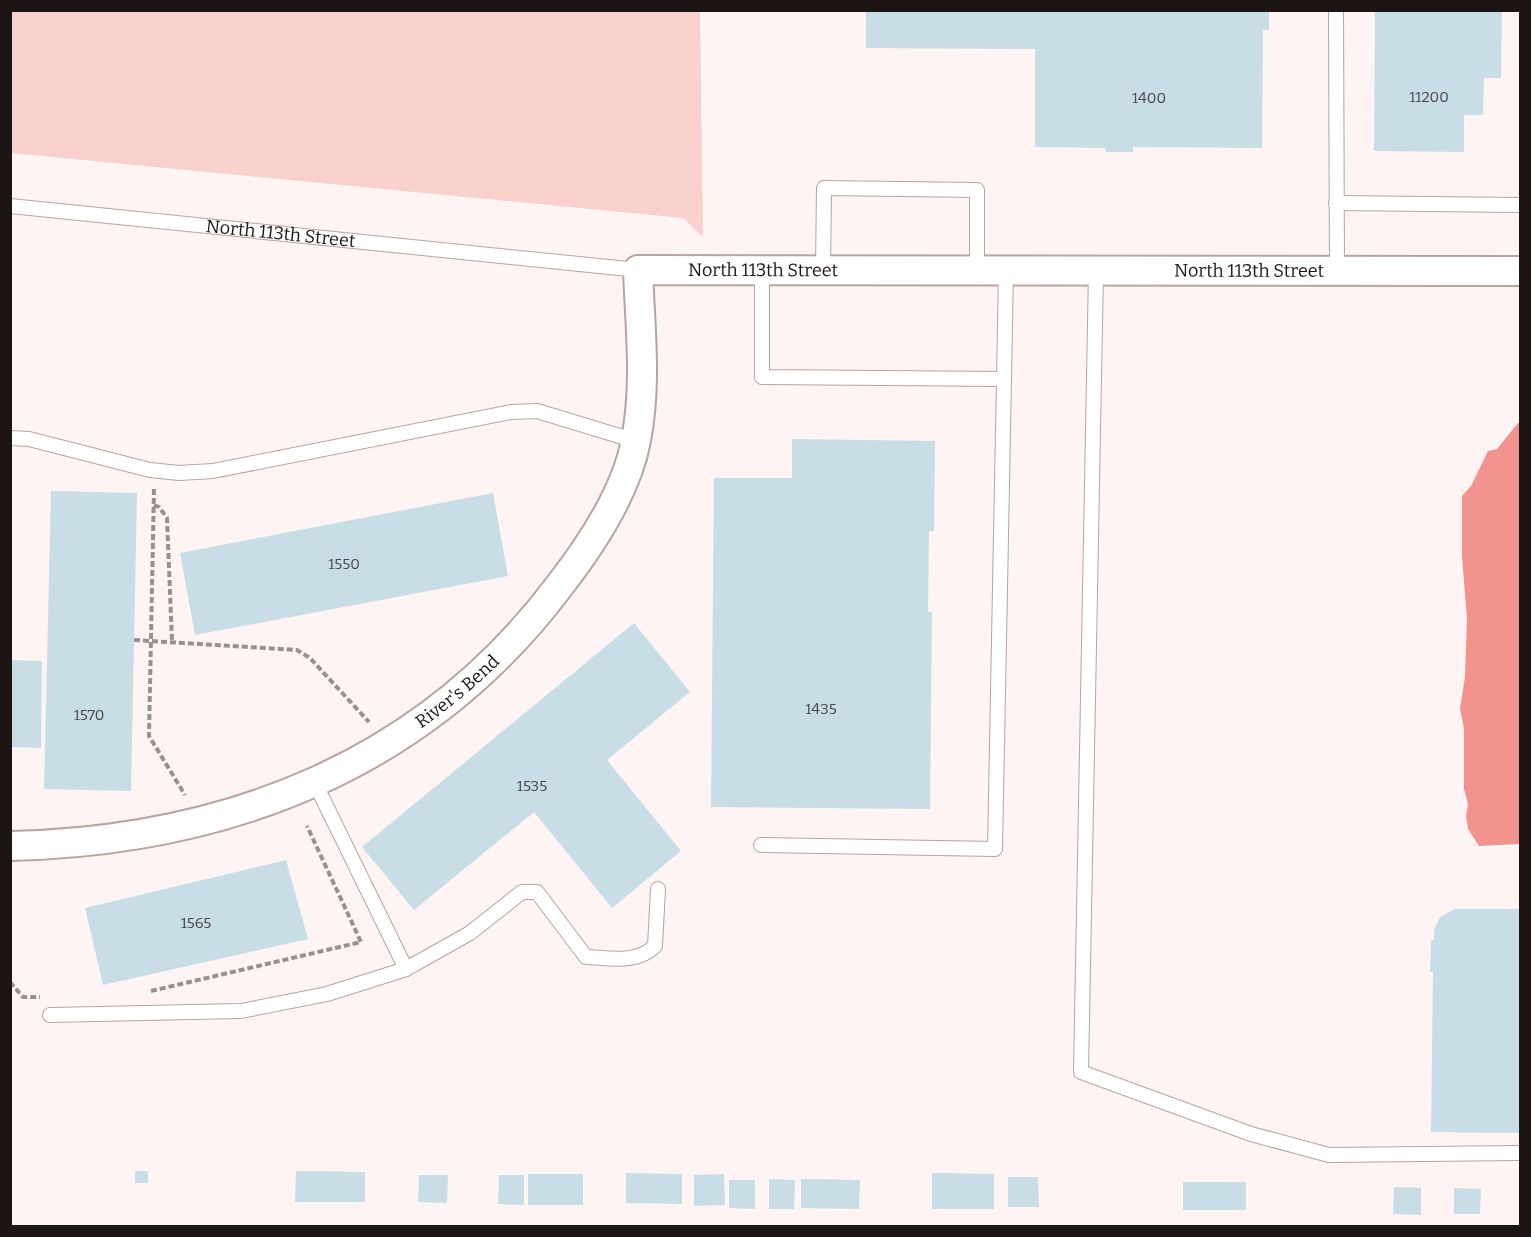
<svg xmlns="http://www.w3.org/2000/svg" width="1531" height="1237" font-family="Bitter,serif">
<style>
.green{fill:#f8d1cc}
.water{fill:#f2948d}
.building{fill:#c9dde6}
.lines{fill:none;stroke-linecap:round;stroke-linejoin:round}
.lane-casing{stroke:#b8a3a1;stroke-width:16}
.street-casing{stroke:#b8a3a1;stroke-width:32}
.path{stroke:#98908f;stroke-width:4;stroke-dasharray:6 3;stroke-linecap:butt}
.lane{stroke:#fff;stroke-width:14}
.street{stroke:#fff;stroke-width:28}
.labels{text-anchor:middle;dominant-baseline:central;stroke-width:4.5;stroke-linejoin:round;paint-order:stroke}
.number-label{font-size:15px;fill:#474748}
.street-label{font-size:18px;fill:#1c1514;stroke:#fff}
</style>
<rect width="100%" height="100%" fill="#fdf4f3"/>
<path class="green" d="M10,11h690l3,226 -20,-19 -672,-65z"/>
<path class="water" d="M1518,423h2v421l-41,2 -11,-17 -2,-13 2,-12 -4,-15v-60l-4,-21 5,-31 2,-58 -5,-63v-60l9,-10 17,-35 9,-2z"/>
<path class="building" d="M866,10h403v20h-6l-1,118 -129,-1v5h-27l-1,-4 -70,-1v-98l-169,-1z
M1375,10h127l-1,68h-17l-1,37h-19v37l-90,-1z
M792,439l143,2 -1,90h-5l-1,81h4l-2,197 -219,-2 3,-329h78z
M51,491l86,2 -6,298 -87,-2z
M493,493l15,83 -313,59 -15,-82z
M634,623l56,69 -83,68 74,91 -69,57 -78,-96 -120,98 -52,-63z
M10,660l32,1 -1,87 -31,-1z
M286,860l22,79 -205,46 -18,-77z
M1455,909h65v224l-89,-1 2,-160h-3l1,-32h3v-10l6,-13z
M135,1171h13v12h-13z
M296,1171l69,1v30h-70z
M626,1173l56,1v30l-56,-1z
M932,1173l62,1v35h-62z
M528,1174h55v31h-55z
M724,1174l1,31 -31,1v-31z
M419,1175h29l-1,28 -29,-1z
M499,1175h25v30l-26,-1z
M1008,1177h30l1,30h-31z
M769,1179l26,1 -1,29h-25z
M801,1179l59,1 -1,29 -58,-1z
M729,1180h26v29l-26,-1z
M1183,1182h63v28h-63z
M1394,1187l27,1v27l-28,-1z
M1454,1188l27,1 -1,25h-26z"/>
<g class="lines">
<defs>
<g id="lane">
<path d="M1336,10l1,261"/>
<path d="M1336,203l184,2"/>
<path id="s1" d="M10,206l628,64"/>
<path d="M823,270l1,-82 153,2v81"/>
<path d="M762,271v106l242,2 2,-108"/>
<path d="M1096,271l-15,801 170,62 78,21 191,-2"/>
<path d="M10,438l19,1 121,31 29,3 34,-2 298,-59 26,-1 99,30"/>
<path d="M315,783l91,186"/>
<path d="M761,845l234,4 9,-470"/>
<path d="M50,1015l191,-4 86,-17 79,-25 64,-36 52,-41h15l49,65c24,1 51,7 69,-11l3,-57"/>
</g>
<g id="street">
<path id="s2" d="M10,846c220,-5 416,-82 550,-261 31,-40 67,-95 76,-145 11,-56 4,-113 2,-170l882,1"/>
</g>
</defs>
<use href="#lane" class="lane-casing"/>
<use href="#street" class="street-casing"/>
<path class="path" d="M154,489l-5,247 36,59
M154,505l5,2 8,11 5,123
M134,640l163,10 13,8 59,64
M10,982l13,15h17
M151,991l210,-49 -54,-116"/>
<use href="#lane" class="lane"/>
<use href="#street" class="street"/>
</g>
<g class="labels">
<g class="number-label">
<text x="1429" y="97">11200</text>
<text x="1149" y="98">1400</text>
<text x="344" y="564">1550</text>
<text x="821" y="709">1435</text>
<text x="89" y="715">1570</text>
<text x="532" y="786">1535</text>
<text x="196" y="923">1565</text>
</g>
<g class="street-label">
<text stroke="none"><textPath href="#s1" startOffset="272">North 113th Street</textPath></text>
<text stroke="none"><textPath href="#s2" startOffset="1092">North 113th Street</textPath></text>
<text stroke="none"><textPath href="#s2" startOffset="1578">North 113th Street</textPath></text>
<text stroke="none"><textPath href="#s2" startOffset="483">River's Bend</textPath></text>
</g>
</g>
<rect width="1531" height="1237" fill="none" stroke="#1c1514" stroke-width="24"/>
</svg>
